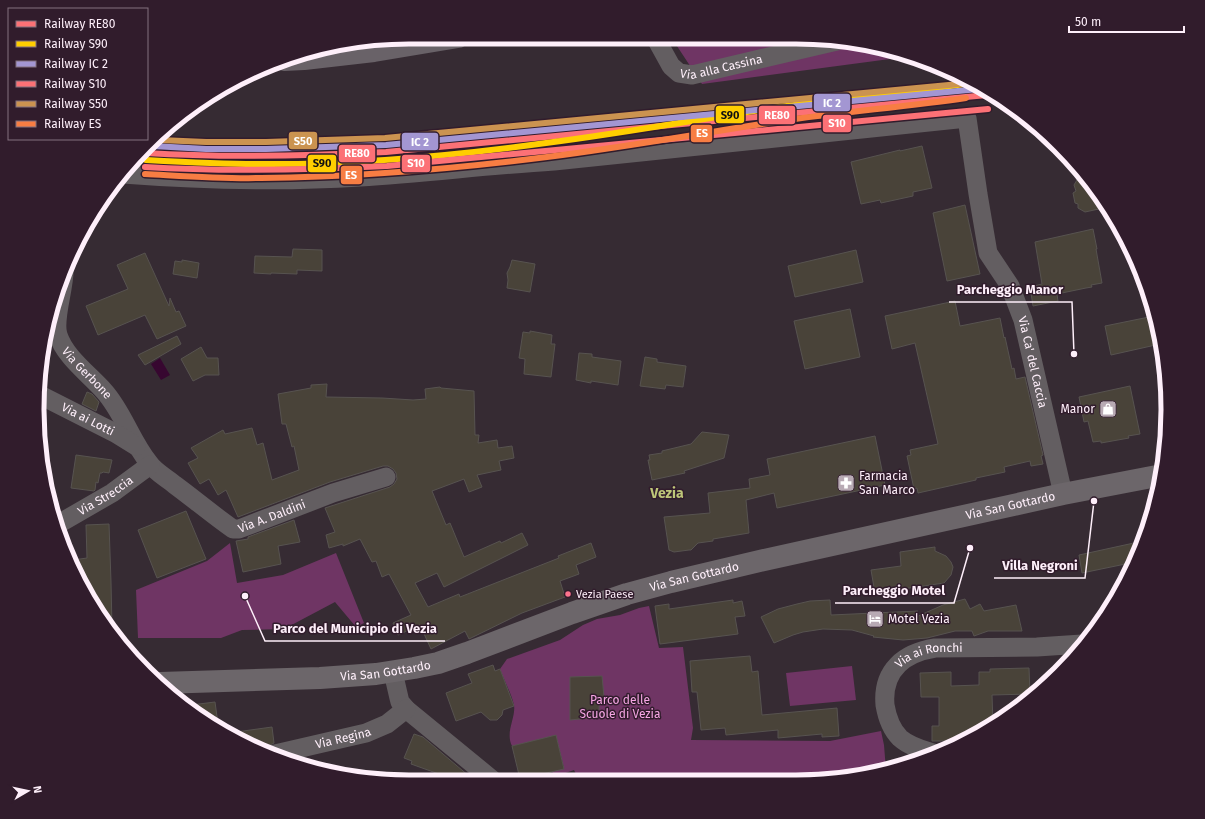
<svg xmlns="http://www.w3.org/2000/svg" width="1205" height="819" font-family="'Fira Sans',sans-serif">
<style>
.green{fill:#6f3564}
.water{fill:#370730}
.building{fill:#494339;stroke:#575350}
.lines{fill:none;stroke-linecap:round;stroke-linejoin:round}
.minor{stroke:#635e61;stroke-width:19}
.major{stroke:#6c666a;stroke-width:22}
.highway{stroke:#696268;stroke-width:22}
.rail-1-casing{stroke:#311c2c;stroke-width:9}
.rail-2-casing{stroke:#311c2c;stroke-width:9}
.rail-3-casing{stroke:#311c2c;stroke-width:9}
.rail-4-casing{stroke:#311c2c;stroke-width:9}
.rail-5-casing{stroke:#311c2c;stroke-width:9}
.rail-6-casing{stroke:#311c2c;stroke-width:9}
.rail-1{stroke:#fc7176;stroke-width:6}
.rail-2{stroke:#ffce00;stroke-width:6}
.rail-3{stroke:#a396d2;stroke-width:6}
.rail-4{stroke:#fc7176;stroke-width:6}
.rail-5{stroke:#cb9350;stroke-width:6}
.rail-6{stroke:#f77d43;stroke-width:6}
.bus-dot{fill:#fc738d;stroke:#311c2c;stroke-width:1.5}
.labels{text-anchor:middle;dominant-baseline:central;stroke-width:3;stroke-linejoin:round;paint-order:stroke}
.bus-label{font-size:11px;fill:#feeffa;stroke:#311c2c;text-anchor:start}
.street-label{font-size:12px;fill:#feeffa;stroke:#311c2c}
.poi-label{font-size:12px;fill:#feeffa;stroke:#311c2c;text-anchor:start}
.park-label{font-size:12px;fill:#f5a5e3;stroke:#311c2c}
.quarter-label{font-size:14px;font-weight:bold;fill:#bec679;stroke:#311c2c}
.rim{fill:none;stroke:#feeffa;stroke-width:5}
.leader{fill:none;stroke:#feeffa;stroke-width:1.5}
.callout-dot{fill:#feeffa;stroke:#311c2c;stroke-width:1.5}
.callout-label{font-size:13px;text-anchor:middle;font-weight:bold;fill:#feeffa;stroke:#311c2c;stroke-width:3;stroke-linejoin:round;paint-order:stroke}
.line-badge{stroke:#311c2c;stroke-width:1.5}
.badge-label{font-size:11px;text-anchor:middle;font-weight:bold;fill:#fff}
.pale-badge-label{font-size:11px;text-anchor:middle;font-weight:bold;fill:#111}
</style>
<rect width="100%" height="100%" fill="#362b33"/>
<path class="green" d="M671,37h125l72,7 37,13 -203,27z
M230,543l7,40 46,-8 53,-22 28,70 -8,4 -21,-25 -51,27 -42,1 -21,8h-83l-2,-48 71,-29z
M649,606l10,42 24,-1 10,81 -2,12 139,1 51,-10 3,14 2,25 -18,5 -73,7h-210l-8,-6 -3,-6 -17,6 -5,-4 12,-4 -8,-32 -44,10c-7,-14 4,-28 2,-41 -2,-10 -10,-25 -14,-36l7,-10 53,-19 23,-15 14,-6 23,-4 19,-7z
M852,666l4,34 -66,6 -4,-33z"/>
<path class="water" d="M160,358l10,17 -9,5 -10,-16z"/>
<path class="building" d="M922,146l10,42 -19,4v4l-32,7 -1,-3 -19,4 -10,-42 49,-12v1z
M1081,173l24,29 3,5 -23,5 -7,-4v-4l-3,-1 -2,-10 3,-2 -2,-6z
M965,205l15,69 -33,7 -14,-68z
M1093,229l4,20h-1l6,34 -11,2 1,2 -6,1 -29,6 1,7 -25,5 -3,-19 12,-3 -7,-42z
M293,249l29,1v21l-25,-1v4l-26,-1v1l-17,-1 1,-17 37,1z
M856,250l7,32 -68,15 -7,-31z
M145,253l24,53 1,-8 6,14 3,-1 7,15 -29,13 -12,-24 -47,20 -12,-29 42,-17 -11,-24z
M182,260l17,3 -2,15 -24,-4 2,-13 7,1z
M512,260l23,4 -5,28 -23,-4 1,-8 -1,-7 3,-6z
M955,301l5,25 40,-8 4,20 1,-1 7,32 2,-1 2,11 9,-2 18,78 -2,1 2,8 -12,2 -1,-5 -26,6 1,5 -29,6v2l-58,13 -1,-5 -3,1 -7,-33 4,-1 -1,-5 28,-6 -23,-101 -23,6 -7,-33z
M850,309l10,48 -55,12 -11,-48z
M1154,316l6,28 -49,11 -6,-29z
M530,331l22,4 -1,9h4l-4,33 -27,-3 1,-15 -6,-1 4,-26 7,1z
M177,336l4,8 -36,21 -7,-10z
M201,347l6,11h11l1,17h-14l-12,6 -12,-22z
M579,353l13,1v3l29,4 -3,24 -27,-4v2l-15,-3z
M645,357l12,2v3l29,4 -3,21 -17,-2 -1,4 -25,-3z
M327,384l-1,13 56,1 31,2 13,-1 -1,-10 15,-2 1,1 33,3 1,44h4l-1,8 19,-3 1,8 14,-2 2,12 -15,3 2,9 -24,5 5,12 -13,5 -5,-13 -32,12 14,34 4,-2 14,34 36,-16 1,2 21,-10 6,12 -84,42 -7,-14 -22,10 13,24 31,-13 1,3 99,-39 -1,-2 33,-13 5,14 -20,8 3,9 -19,7 5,16 -43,16 -51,25 -2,1 -4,-8 -34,18 -11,-24 -22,10 -5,-12 18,-8 -22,-41 -7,3 -6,-16 -4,1 -12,-23 -17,7v-2l-14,4 -3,-13 9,-3 -10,-24 65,-21 4,-3 3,-5 -1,-6 -3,-4 -5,-3h-5l-53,16 -92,35 -12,-27 -8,5 -9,-16 -9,5 -12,-21 10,-5 -7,-10 32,-18 2,4 27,-6 5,17 6,-2 9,37 27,-10 -5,-24 -2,1 -6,-23h-4l-4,-30 33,-6v-3z
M1130,386l10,48 -12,2 1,2 -28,5v-2l-8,1 -5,-21 -4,1 -5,-25z
M87,392l5,2 7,8 -3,9 -14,-7z
M702,432l27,3 -5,23 -40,13 1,2 -33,7 -4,-20h2l-1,-5 13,-2v-2l29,-7z
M875,436l10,49 -108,23 -3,-15 -28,7 3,33 -36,6v2l-15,2 -7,7h-2l-15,2 -5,-2 -5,-33 46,-4 -2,-20 42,-5 -1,-9 21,-4 -3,-16z
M76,455l36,5 -3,13 -6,-1 -1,1h-2l-2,10 -2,-1 -1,8 -1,1 -23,-3z
M186,511l20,48 -49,19 -19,-48z
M294,520l6,22 -22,4 3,18 -38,8 -7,-31 12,-2v-2z
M109,524l2,58 1,46 -25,-32 -14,-36 14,-2 -1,-33z
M1143,541l-3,11 -5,10 -53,11 -3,-18z
M935,547v4l11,5 5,6 2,5 -2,8 -7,8 -69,10 -4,-23 30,-4 -1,-14z
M965,599l5,10 10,-5 4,7 32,-6 6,26h-34l-14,5 -2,-5h-17l-28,7 -24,2 -30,-3 1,-1 -22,-6 -29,-1 -20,3 -10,3 -19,8 -13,-26 17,-8 19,-5 13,-3 20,-1 1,15 87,-4 -11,10 36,-16z
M733,600v3l9,-2 3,15 -10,1 3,17 -78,10 -5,-38 14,-2v5z
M750,656l2,16 6,-1 4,44 75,-7 2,28 -17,1v-3l-44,4v-8l-52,5 -1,-7 -24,2 -4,-38h-5l-2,-31z
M493,665l2,6 5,-2 14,37 -11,4 -1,5 -5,5h-7l-9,-8 -25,9 -10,-28 26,-10 -4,-9z
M1029,668l1,26 -38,1 1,29 -30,17h-31v-15h7v-29h-18l-1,-24 31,-1v14l28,-1v-13h11v-3z
M602,676l2,21 -5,1v19l-29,3v-43z
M215,702l3,22 -27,-19z
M272,727l2,16 -6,3 -3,4 -20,-7 -16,-10z
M414,734l9,3 53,45h-43l6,-8 -28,-10 1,-3 -8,-3z
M556,735l8,34 -44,10 -8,-33z"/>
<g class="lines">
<g class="minor">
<path id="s1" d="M655,37l16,29 8,7 13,2 145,-34"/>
<path id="s2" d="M123,174c79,6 158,8 237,3 65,-4 129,-12 194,-16l413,-43 11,76 10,59 22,33 13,34 40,174"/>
<path id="s3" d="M64,272c0,17 -11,48 -6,63 7,22 31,39 46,56 19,21 27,50 45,72 6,9 18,15 26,22 19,14 38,30 58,44h6l94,-36 53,-16"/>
<path id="s4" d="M38,394l77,39 21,13"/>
<path id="s5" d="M60,523l52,-30 38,-28"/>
<path d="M393,672l6,26 1,4 6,7 89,73"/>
<path id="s6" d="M275,754l91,-21 21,-9 19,-15"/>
<path id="s7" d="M936,754c-12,-4 -26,-7 -36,-16 -9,-9 -13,-21 -15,-33 -3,-35 19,-52 50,-57l102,-1 45,-3"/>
</g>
<path class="major" id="s8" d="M160,683l160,-5 56,-4 38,-6 24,-5 29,-10 105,-40 55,-19 44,-12 93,-22 299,-66 99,-19"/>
<path class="highway" d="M284,60l20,-1 70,-8 84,-14"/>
<defs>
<path id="rail-1" d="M146,153c80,5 160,3 240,-1l601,-57"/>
<path id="rail-2" d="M146,160c37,2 74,4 111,4 97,1 194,-8 289,-21 78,-10 155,-24 233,-36 62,-9 124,-14 185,-23"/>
<path id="rail-3" d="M153,146l53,3h60l120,-4 593,-56"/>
<path id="rail-4" d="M145,167c81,5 161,3 242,-1l601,-57"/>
<path id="rail-5" d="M160,140l46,2h60l119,-4 585,-55"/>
<path id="rail-6" d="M145,174c38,2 77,5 116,4 96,-1 191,-9 286,-21 78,-10 156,-24 234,-36 61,-9 123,-14 185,-23"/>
</defs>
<use href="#rail-1" class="rail-1-casing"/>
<use href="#rail-2" class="rail-2-casing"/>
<use href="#rail-3" class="rail-3-casing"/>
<use href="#rail-4" class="rail-4-casing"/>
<use href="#rail-5" class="rail-5-casing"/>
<use href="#rail-6" class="rail-6-casing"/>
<use href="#rail-1" class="rail-1"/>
<use href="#rail-2" class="rail-2"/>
<use href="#rail-3" class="rail-3"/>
<use href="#rail-4" class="rail-4"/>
<use href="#rail-5" class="rail-5"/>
<use href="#rail-6" class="rail-6"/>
</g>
<defs>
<symbol id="shop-square" viewBox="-11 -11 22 22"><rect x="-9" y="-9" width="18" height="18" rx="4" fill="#b8aab4" stroke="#311c2c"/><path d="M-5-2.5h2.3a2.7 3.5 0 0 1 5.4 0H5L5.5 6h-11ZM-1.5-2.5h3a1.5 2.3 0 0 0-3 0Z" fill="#fff"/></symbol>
<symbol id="pharmacy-square" viewBox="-11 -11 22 22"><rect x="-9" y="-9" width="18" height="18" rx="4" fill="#b8aab4" stroke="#311c2c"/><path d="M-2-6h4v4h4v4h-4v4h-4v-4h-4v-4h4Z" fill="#fff"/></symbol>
<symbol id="hotel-square" viewBox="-11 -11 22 22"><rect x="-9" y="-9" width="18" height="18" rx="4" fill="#b8aab4" stroke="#311c2c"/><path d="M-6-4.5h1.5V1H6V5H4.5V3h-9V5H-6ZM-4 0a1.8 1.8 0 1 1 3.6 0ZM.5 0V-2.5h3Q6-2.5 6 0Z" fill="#fff"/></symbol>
</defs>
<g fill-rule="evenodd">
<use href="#shop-square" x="1098" y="399" width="20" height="20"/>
<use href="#pharmacy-square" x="836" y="473" width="20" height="20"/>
<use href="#hotel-square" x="865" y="609" width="20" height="20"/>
</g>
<circle class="bus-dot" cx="568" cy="594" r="3.5"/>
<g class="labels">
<g class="bus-label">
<text x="576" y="594">Vezia Paese</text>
</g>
<g class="street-label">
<text stroke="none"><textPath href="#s1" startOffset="87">Via alla Cassina</textPath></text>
<text stroke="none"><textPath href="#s2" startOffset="1103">Via Ca' del Caccia</textPath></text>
<text stroke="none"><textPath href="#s3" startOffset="112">Via Gerbone</textPath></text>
<text stroke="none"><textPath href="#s4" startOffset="56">Via ai Lotti</textPath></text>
<text stroke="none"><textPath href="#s5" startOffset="53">Via Streccia</textPath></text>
<text stroke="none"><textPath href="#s8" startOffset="874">Via San Gottardo</textPath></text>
<text stroke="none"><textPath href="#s3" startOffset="370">Via A. Daldini</textPath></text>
<text stroke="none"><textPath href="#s8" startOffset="550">Via San Gottardo</textPath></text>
<text stroke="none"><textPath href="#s7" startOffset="154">Via ai Ronchi</textPath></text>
<text stroke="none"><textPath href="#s8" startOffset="226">Via San Gottardo</textPath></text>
<text stroke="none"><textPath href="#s6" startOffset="70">Via Regina</textPath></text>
</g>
<g class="poi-label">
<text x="1095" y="409" text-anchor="end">Manor</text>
<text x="859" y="476">Farmacia<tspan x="859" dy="14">San Marco</tspan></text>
<text x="888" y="619">Motel Vezia</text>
</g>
<g class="park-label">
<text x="620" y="700">Parco delle<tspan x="620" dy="14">Scuole di Vezia</tspan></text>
</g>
<g class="quarter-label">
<text x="667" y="493">Vezia</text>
</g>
</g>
<path d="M0 0H1205V819H0ZM409 44H796A365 365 0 0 1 1161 409V410A365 365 0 0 1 796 775H409A365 365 0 0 1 44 410V409A365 365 0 0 1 409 44Z" fill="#311c2c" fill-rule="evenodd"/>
<path class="rim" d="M409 44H796A365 365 0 0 1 1161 409V410A365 365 0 0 1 796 775H409A365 365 0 0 1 44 410V409A365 365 0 0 1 409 44Z"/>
<path class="leader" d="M1074 354L1072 302H949M1094 501L1085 578H994M970 548L954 603H835M245 596L265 641H445"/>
<g class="callout-dot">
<circle cx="1074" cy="354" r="4"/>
<circle cx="1094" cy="501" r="4"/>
<circle cx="970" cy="548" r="4"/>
<circle cx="245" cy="596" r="4"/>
</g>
<g class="callout-label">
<text x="1010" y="294">Parcheggio Manor</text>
<text x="1040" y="570">Villa Negroni</text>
<text x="894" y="595">Parcheggio Motel</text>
<text x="355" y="633">Parco del Municipio di Vezia</text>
</g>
<g class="line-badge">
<rect x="813" y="93" width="38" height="19" rx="4" fill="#a396d2"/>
<rect x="715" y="105" width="30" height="19" rx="4" fill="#ffce00"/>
<rect x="758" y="105" width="38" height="20" rx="4" fill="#fc7176"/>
<rect x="822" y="114" width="30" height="19" rx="4" fill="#fc7176"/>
<rect x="690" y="124" width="23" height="19" rx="4" fill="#f77d43"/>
<rect x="288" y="131" width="30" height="19" rx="4" fill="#cb9350"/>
<rect x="401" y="132" width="38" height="19" rx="4" fill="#a396d2"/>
<rect x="338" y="144" width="38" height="19" rx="4" fill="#fc7176"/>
<rect x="307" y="154" width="30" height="19" rx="4" fill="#ffce00"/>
<rect x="401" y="154" width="30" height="19" rx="4" fill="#fc7176"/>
<rect x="340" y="165" width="23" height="20" rx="4" fill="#f77d43"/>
</g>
<g class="badge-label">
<text x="832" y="107">IC 2</text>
<text x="777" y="119">RE80</text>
<text x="837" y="127">S10</text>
<text x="702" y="137">ES</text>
<text x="303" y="145">S50</text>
<text x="420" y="146">IC 2</text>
<text x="357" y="157">RE80</text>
<text x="416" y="167">S10</text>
<text x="351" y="179">ES</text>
</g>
<g class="pale-badge-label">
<text x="730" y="119">S90</text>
<text x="322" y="167">S90</text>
</g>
<rect x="8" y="8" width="140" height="132" fill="#311c2c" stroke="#83707e"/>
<rect x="16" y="21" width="20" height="6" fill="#fc7176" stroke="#83707e"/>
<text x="44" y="28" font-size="12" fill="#feeffa">Railway RE80</text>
<rect x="16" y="41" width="20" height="6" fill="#ffce00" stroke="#83707e"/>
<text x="44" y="48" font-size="12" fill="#feeffa">Railway S90</text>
<rect x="16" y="61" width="20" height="6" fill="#a396d2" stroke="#83707e"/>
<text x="44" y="68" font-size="12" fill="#feeffa">Railway IC 2</text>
<rect x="16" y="81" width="20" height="6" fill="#fc7176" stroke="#83707e"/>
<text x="44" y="88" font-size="12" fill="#feeffa">Railway S10</text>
<rect x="16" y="101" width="20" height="6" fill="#cb9350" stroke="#83707e"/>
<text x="44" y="108" font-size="12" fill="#feeffa">Railway S50</text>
<rect x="16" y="121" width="20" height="6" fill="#f77d43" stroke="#83707e"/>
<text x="44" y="128" font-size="12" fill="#feeffa">Railway ES</text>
<g transform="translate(28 791) rotate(81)" stroke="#311c2c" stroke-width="3" paint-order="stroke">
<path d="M0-3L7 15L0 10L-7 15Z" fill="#feeffa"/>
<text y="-6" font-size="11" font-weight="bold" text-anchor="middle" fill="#feeffa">N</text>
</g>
<path d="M1069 26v6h115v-6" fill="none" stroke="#feeffa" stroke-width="2"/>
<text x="1075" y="26" font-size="12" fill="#feeffa" stroke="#311c2c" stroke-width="3" paint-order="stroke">50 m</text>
</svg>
